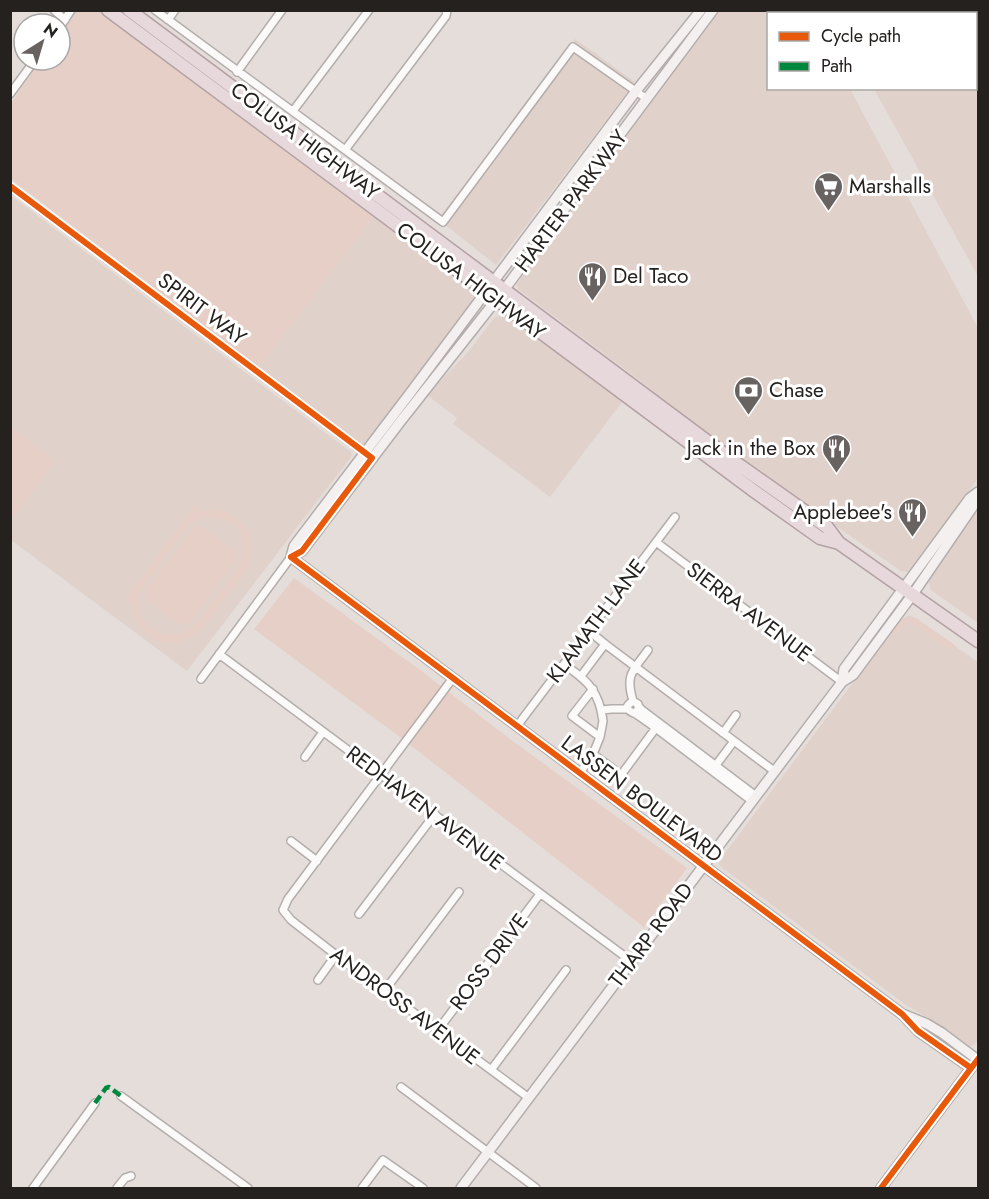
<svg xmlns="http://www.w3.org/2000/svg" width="989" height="1199" font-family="Jost,sans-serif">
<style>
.built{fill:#e0d1cb}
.green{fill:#e5cfc6;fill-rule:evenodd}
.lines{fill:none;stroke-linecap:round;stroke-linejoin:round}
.street-casing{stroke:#b3aeac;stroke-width:10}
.secondary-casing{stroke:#b3aeac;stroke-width:12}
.highway-casing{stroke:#b4a1a4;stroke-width:15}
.street{stroke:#fbfaf9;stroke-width:7}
.secondary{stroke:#f5f0f0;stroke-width:9}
.highway{stroke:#e7d8db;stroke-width:12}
.quiet{stroke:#00873e;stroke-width:4.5;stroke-dasharray:9 4.5;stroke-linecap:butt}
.cycleway-casing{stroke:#fff;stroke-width:10}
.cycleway{stroke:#e8590c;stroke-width:6}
.labels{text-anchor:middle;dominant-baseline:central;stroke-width:6;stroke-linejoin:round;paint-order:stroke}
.street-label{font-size:21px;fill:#25211f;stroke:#fff}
.poi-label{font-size:21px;fill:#25211f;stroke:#fff;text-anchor:start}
</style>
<rect width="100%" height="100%" fill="#e4ddda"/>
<path class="built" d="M718,11h96l1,2 -47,1v74l82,1 128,239v150l-63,89 -7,5 -7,-1 -126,-87 -52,-37 -48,-38 -32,-26 -125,-94 -1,-5z
M831,11h147v265l-104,-187 102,-1v-74h-144z
M575,39l60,43 -139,183 -58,-46z
M10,195l342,258 -1,4 -164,214 -176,-131z
M375,215l106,78 -117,156 -105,-81z
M505,315l117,87 -72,95 -97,-73 4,-6 -30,-23 42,-44 26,-34z
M978,507v116l-47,-33 -2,-7 1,-7z
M910,615l68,47v377l-4,6 -3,1 -4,-2 -19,-14 -42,-25 -186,-139 -1,-3 1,-3 180,-240z"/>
<path class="green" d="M76,11h26l273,204 -116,153 -248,-189v-76l30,-43h19v-27z
M11,427l44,34 -44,60z
M195,505l7,5c29,-5 57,17 49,48 -3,14 -15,27 -24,38 -19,25 -39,62 -75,42 -13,-7 -20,-20 -21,-34l-6,-5zM211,517l16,3 9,7 6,9 2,16 -6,16 -41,54c-26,30 -70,2 -54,-34l47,-63 10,-6z
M195,525l5,3 2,-2 34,25 -2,3 4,4 -51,68 -5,-4 -2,3 -34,-25 2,-3 -4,-4z
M294,578l126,92 94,72 173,126 -43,59 -244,-190 -146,-108z
M916,618l39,27 -5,5 -7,-5 -1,2 -5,-6 -25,-18 -7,1 -9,11 -5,-4 9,-11z"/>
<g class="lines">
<defs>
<path id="street" d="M54,10l11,10
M155,10l288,212 130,-175 74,52
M168,20l7,-10
M60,27l11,-17
M237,72l45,-62
M10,94l25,-34
M293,111l76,-101
M345,150l101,-134 1,-6
M10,186l358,269
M656,542l186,140
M589,631l16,13
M219,654l412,307
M564,664c19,14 31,22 37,46l11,-1h16
M581,676l24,-32 169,127
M453,678l-165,221 -5,11 8,10 45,35 193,143
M201,679l90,-122
M593,689l-21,27 28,21 3,-16 -2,-11
M633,701c-8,-27 0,-30 15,-51
M638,706l4,4 114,86
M634,713l3,-2 2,-3 -1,-4 -5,-3c-11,7 -4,10 3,13 4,2 8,6 13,9l103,78
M517,726l158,-209
M723,733l13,-18
M600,737l-7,17 28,21 37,-50
M305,757l18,-25
M713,769l21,-28
M580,773l13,-19
M291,841l26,20
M359,914l76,-100
M318,980l18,-25
M385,990l74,-98
M438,1030l102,-136
M491,1070l75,-100
M401,1087l135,101
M121,1096l127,92
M33,1188l62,-85
M117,1188l8,-10 6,-2
M362,1188l21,-28 40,28"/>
<path id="secondary" d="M291,557l611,457 16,17 53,37
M291,557l11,-6 98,-129 104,-132 209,-280
M291,557l3,-11 3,-4 114,-150 225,-301 65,-81
M842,682l2,-13 126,-171 8,-6
M905,1015l22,9 15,9 36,27
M461,1188l381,-506 11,-7 60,-81 63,-92 2,-8
M881,1188l97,-129"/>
<path id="highway" d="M108,10l646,481 66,47 19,5
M129,10l610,455 88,62 12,16 139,98"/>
</defs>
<use href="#street" class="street-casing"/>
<use href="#secondary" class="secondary-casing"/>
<use href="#highway" class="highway-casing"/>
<use href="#street" class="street"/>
<use href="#secondary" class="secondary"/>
<use href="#highway" class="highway"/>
<path class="quiet" d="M95,1103l11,-15 3,-1 12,9"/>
<defs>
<path id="cycleway" d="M10,186l362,272 -70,93 -11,6
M291,557l611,457 16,17 53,37
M881,1188l97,-129"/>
</defs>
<use href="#cycleway" class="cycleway-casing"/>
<use href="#cycleway" class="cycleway"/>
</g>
<defs>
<symbol id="supermarket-pin" viewBox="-11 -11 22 30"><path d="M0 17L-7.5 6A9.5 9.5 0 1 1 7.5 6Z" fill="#686360" stroke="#fff"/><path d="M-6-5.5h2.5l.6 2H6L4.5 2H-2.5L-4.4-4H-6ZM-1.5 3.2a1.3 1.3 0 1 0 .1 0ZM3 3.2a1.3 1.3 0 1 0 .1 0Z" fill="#fff"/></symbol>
<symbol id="restaurant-pin" viewBox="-11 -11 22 30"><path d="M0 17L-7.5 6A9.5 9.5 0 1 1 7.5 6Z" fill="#686360" stroke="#fff"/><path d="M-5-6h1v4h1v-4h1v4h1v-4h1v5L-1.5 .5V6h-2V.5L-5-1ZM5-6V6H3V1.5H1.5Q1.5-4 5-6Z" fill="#fff"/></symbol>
<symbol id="bank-pin" viewBox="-11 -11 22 30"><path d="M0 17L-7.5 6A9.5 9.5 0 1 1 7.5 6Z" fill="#686360" stroke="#fff"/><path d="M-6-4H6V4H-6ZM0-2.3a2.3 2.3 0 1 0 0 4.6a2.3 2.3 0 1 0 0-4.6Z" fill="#fff"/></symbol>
</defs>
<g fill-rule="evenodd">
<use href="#supermarket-pin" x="812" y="170" width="33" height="45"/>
<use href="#restaurant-pin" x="576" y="260" width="33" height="45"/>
<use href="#bank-pin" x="732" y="374" width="33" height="45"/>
<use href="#restaurant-pin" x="820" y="432" width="33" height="45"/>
<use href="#restaurant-pin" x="896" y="496" width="33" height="45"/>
</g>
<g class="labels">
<g class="street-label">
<text transform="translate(305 141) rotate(37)">COLUSA HIGHWAY</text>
<text transform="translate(571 201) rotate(-53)">HARTER PARKWAY</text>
<text transform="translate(471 281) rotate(37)">COLUSA HIGHWAY</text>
<text transform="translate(202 309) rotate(37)">SPIRIT WAY</text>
<text transform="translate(749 612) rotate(37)">SIERRA AVENUE</text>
<text transform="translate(596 621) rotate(-53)">KLAMATH LANE</text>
<text transform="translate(642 799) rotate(37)">LASSEN BOULEVARD</text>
<text transform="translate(425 808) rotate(37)">REDHAVEN AVENUE</text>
<text transform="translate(651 935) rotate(-53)">THARP ROAD</text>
<text transform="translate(489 962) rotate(-53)">ROSS DRIVE</text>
<text transform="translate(405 1006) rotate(37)">ANDROSS AVENUE</text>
</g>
<g class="poi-label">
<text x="849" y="186">Marshalls</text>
<text x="613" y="276">Del Taco</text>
<text x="769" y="390">Chase</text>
<text x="815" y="448" text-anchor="end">Jack in the Box</text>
<text x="892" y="512" text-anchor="end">Applebee's</text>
</g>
</g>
<rect width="989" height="1199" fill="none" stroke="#25211f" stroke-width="24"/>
<rect x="767" y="12" width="210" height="78" fill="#ffffff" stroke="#a8a6a5" stroke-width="1.5"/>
<rect x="779" y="32" width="30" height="9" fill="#e8590c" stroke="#a8a6a5" stroke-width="1.5"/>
<text x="821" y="42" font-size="18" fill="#25211f">Cycle path</text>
<rect x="779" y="62" width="30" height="9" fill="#00873e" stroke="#a8a6a5" stroke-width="1.5"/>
<text x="821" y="72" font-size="18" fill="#25211f">Path</text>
<g transform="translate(42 42) rotate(37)"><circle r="28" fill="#ffffff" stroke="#a8a6a5" stroke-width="1.5"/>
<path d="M0-4.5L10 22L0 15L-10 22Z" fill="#686360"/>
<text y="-9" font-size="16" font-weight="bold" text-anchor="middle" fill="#25211f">N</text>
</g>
</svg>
